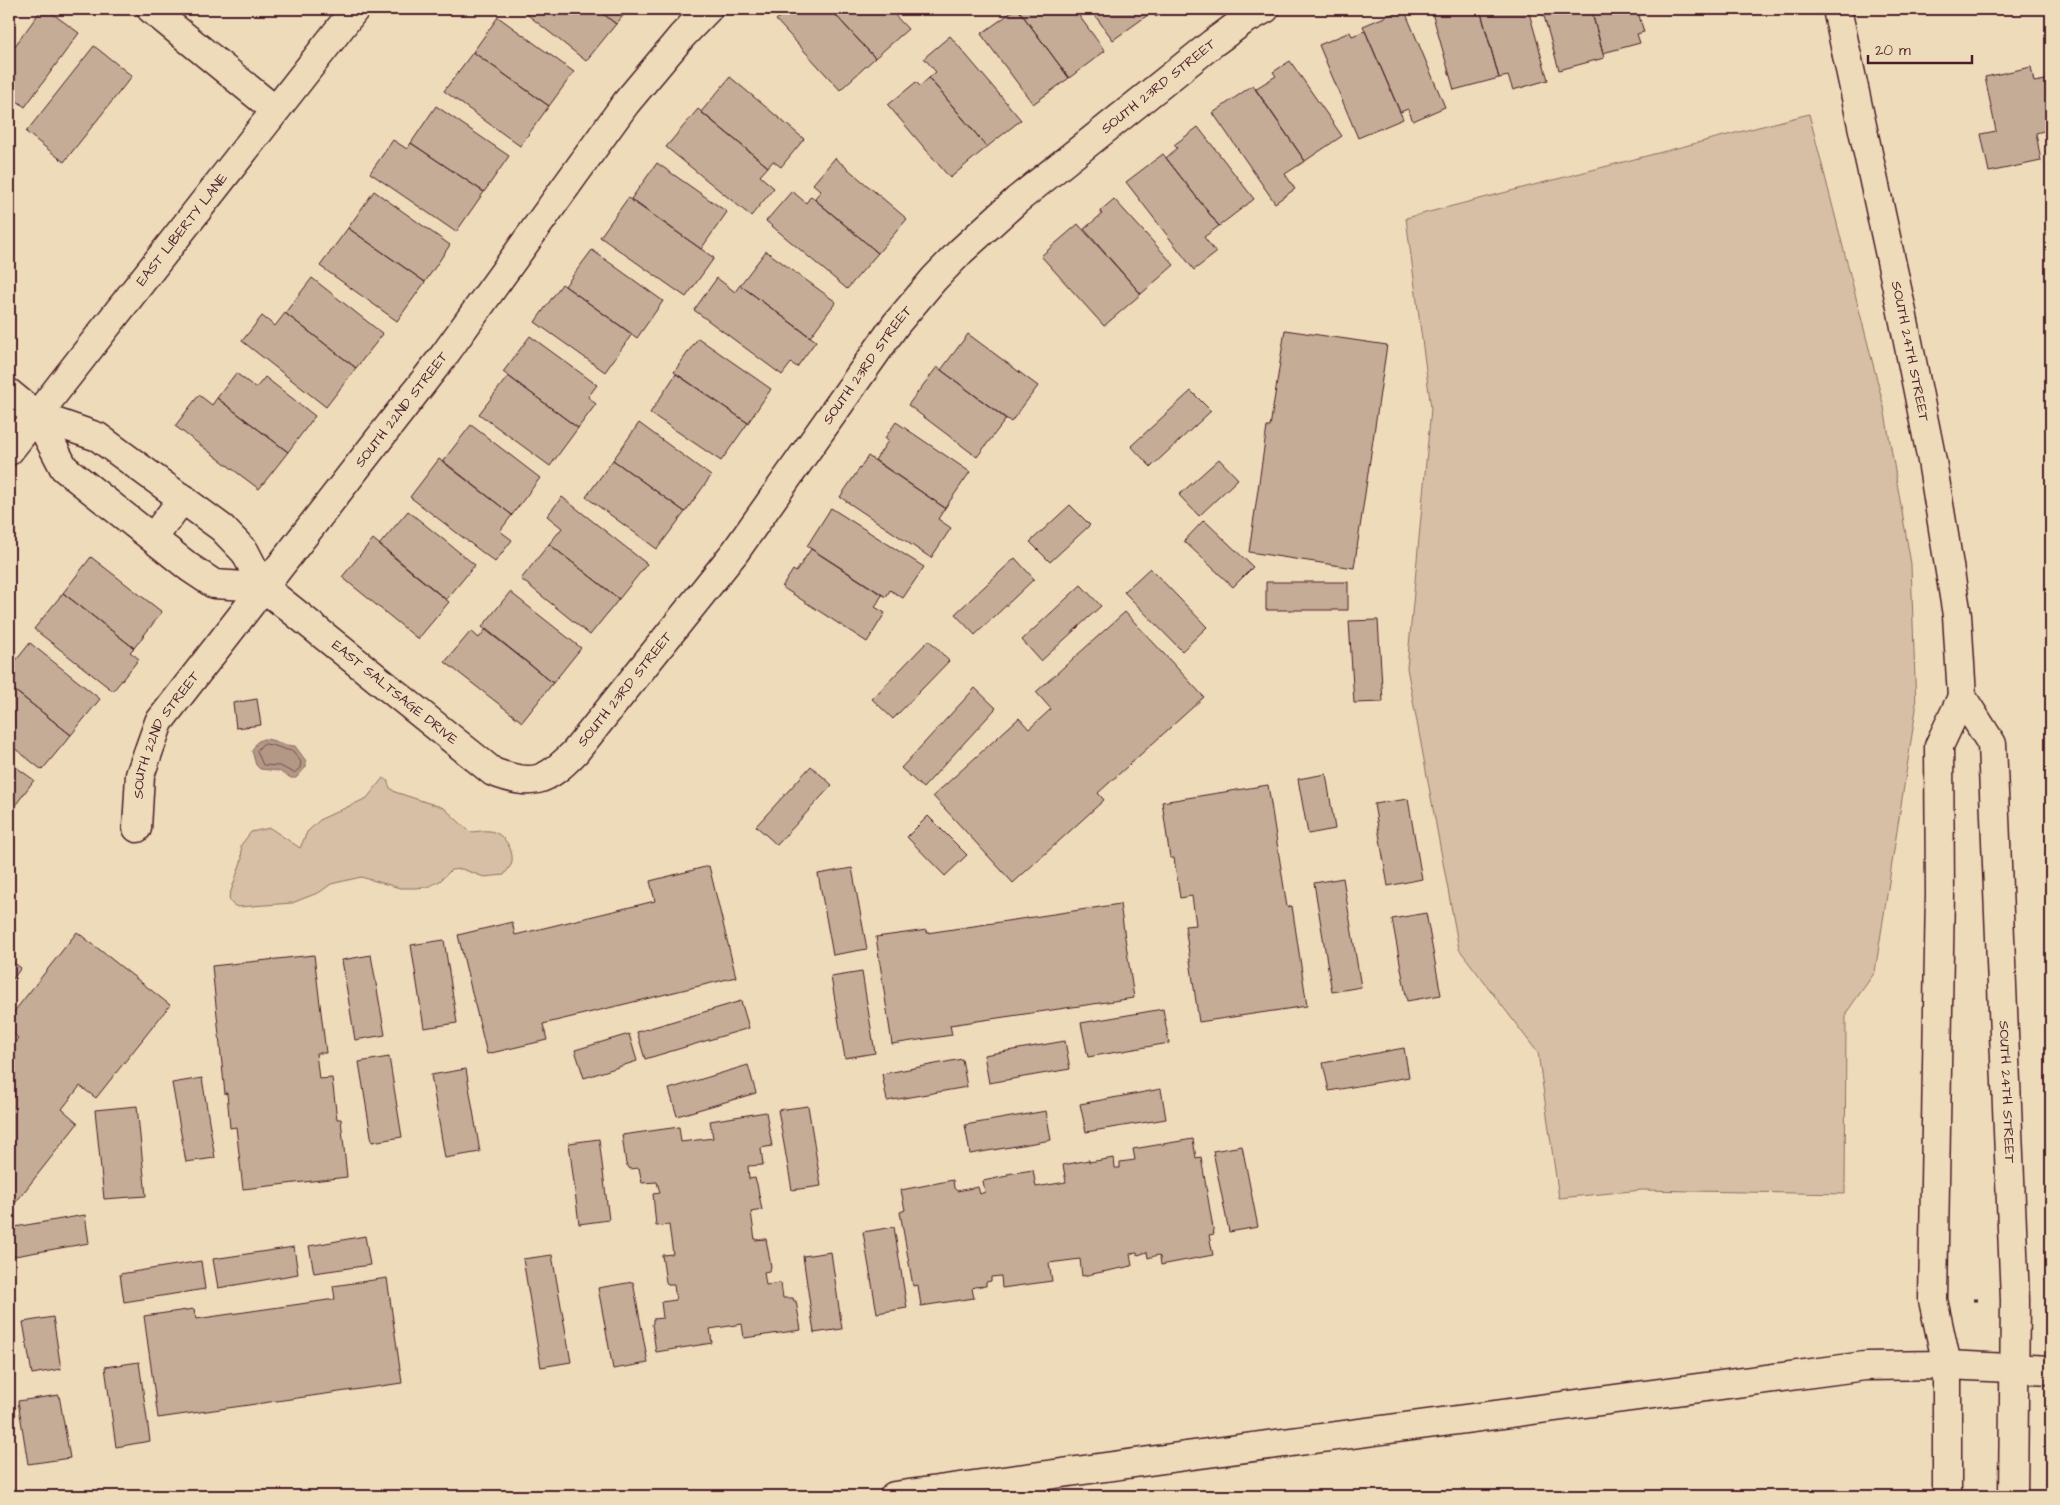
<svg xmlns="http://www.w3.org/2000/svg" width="2060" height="1505" font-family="'Architects Daughter',sans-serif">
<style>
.green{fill:#d6bfa4;stroke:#906f68}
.water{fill:#b49886;stroke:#8a6862}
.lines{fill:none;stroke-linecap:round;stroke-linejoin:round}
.shore{stroke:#744f4f;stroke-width:1}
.building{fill:#c5ac96;stroke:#4a1f2b}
.minor-casing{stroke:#4a1f2b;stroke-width:31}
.tertiary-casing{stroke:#4a1f2b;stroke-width:31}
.motorway-casing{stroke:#4a1f2b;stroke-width:31}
.path{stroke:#4a1f2b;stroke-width:3;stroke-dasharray:5 4;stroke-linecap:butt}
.minor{stroke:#eedbb9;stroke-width:28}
.tertiary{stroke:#eedbb9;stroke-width:28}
.motorway{stroke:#eedbb9;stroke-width:28}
.labels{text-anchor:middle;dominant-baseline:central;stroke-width:4;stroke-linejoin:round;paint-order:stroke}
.street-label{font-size:14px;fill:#4a1f2b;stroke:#eedbb9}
</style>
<rect width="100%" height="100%" fill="#eedbb9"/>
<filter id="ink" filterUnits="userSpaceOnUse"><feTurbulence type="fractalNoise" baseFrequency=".02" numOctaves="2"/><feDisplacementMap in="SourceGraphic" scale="10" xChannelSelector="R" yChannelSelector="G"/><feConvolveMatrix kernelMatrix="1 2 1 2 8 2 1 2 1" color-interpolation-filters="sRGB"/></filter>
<g filter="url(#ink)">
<path class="green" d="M1809,114l75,293 27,157 5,145 -41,263 -29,41 -1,181 -203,-4 -83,8 -21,-145 -79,-104 -52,-281 24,-260 -25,-190z
M383,778l4,2 3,8 5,4 49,16 26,24c6,0 13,-2 20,-1 14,2 26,21 21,34 -2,3 -5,7 -7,10l-20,2 -22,-8 -11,1 -11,11 -13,6 -12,1h-15l-39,-11 -30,7 -11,8 -28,11 -54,4c-6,-2 -8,-4 -9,-10l13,-38 -1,-14 10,-13 19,-4 30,20 7,-16 14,-13 46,-21z"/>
<path class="water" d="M263,739c12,0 20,7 32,7l11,15v6l-10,11h-5l-12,-7 -19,-2 -4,-4 -4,-14 5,-9z"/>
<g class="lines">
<path class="shore" d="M263,744c12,0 19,6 30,7l8,11 -1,6 -6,5 -14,-7 -17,-1 -6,-14z"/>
</g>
<path class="building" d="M9,9h8l-8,14z
M42,9h4l33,24 -54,74 -16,-12v-41z
M527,9h70l19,15 -30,37 -62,-49z
M597,9h32l-13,15z
M789,9h41l45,49 -35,32 -64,-70z
M830,9h59l19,20 -33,29z
M910,9h13l-8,6z
M1016,9h2l51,69 -36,26 -52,-70z
M1018,9h56l31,42 -36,27z
M1090,9h60l2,3 -39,28z
M1150,9h18l-12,8z
M1404,9l41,98 -32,14 -5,-12 -8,3 -37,-86z
M1431,9h49l19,69 -45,12z
M1480,9h48l20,71 -35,10 -5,-14 -9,2z
M1542,9h49l13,49 -45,12z
M1591,9h46l7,23 -7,2 3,9 -37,10z
M498,17l76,55 -25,34 -76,-54z
M1365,31l38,88 -45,19 -39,-93 31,-13 2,4z
M950,36l71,84 -34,27 -58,-69 7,-6 -12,-14z
M94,46l38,30 -68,86 -38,-30z
M473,52l76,54 -29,40 -76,-55z
M1290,61l52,75 -37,25 -50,-72 21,-13 -3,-4z
M2031,67l3,15 17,-3v50l-15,4 5,28 -52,11 -8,-38 15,-3 -11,-54z
M730,77l74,62 -23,28 -8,-6 -5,6 -67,-55z
M929,78l58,69 -37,31 -62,-73 28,-23 4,4z
M1253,85l52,76 -20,13 10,15 -20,14 -62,-90z
M436,106l73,50 -25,36 -73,-49z
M698,109l70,58 -8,9 14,12 -23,28 -85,-69z
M1198,127l56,72 -35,27 -53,-68 11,-10 -3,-3z
M393,140l14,9 4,-6 73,49 -28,40 -86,-59z
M1163,154l56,72 -15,11 12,16 -22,17 -68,-88z
M835,158l72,61 -29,34 -64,-54 7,-8 -8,-7z
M657,163l70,49 -26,37 -70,-50z
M374,191l76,54 -25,37 -77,-54z
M792,191l14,12 5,-7 67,57 -31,36 -81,-68z
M628,198l86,60 -28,39 -86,-60z
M1114,199l60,66 -33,29 -57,-65 18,-15 -2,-3z
M1078,224l63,70 -37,32 -63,-70z
M348,228l77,54 -28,39 -77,-55z
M592,250l71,51 -26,37 -72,-52z
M766,251l70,51 -26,35 -70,-52z
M312,278l71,56 -27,34 -71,-55z
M717,278l18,14 5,-7 76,56 -19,26 -6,-4 -9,12 -88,-65z
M562,284l70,50 -27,38 -70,-50z
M285,313l71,55 -30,39 -84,-66 20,-25 13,10z
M1285,330l102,15 -33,223 -105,-16 18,-125h3z
M968,334l70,52 -27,36 -70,-52z
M530,336l67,49 -9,12 8,7 -18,24 -75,-56z
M698,338l73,51 -23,34 -74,-51z
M937,367l69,52 -29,38 -69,-52z
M236,373l20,15 9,-11 50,39 -27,36 -71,-54z
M676,374l72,49 -27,38 -71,-48z
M508,376l70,52 -28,38 -71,-52z
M1191,391l20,20 -60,56 -20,-21z
M199,395l13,10 5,-7 71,54 -29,37 -84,-63z
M896,422l74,50 -25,36 -70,-48 13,-19 -3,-3z
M639,423l72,53 -26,36 -72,-52z
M471,425l69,53 -28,37 -69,-54z
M868,456l77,52 -7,11 13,9 -20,30 -91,-61z
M439,459l73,56 -12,16 12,9 -17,22 -85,-65z
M1219,459l19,20 -39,37 -20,-21z
M613,460l72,52 -28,37 -71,-52z
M562,497l85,67 -28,35 -70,-55 13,-16 -15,-12z
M1070,505l20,20 -40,37 -20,-20z
M831,508l93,59 -21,31 -13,-8 -4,7 -79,-51z
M408,511l67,54 -29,35 -67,-55z
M1204,520l49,47 -20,20 -49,-46z
M373,539l76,63 -31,37 -76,-62z
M549,544l70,55 -29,36 -69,-56z
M811,549l71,46 -7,12 10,6 -18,29 -85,-55 11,-17 3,2z
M91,557l71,55 -28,36 -71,-55z
M1015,558l19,21 -59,56 -20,-21z
M1150,568l57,59 -25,24 -58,-59z
M1266,582h82v28h-82z
M1081,585l20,21 -60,55 -19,-21z
M510,592l71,56 -28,35 -71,-56z
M63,593l71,55 -4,4 9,7 -26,32 -79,-62z
M1125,612l79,85 -106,96 6,7 -91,83 -80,-87 86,-78 10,11 22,-20 -15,-17z
M1378,620l5,82 -29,1 -5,-82z
M486,629l67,54 -31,39 -77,-60 26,-31 8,7z
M929,640l20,21 -56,58 -21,-20z
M30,643l70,56 -29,36 -62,-49v-17z
M9,686l62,49 -29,35 -33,-26z
M975,688l21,20 -73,80 -22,-20z
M257,699l4,26 -25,3 -3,-25z
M9,762l25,18 -25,34z
M811,766l21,19 -55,60 -21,-19z
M1326,774l9,55 -27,5 -10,-55z
M1268,785l19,122 5,-1 15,100 -108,16 -14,-96 11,-1 -4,-29 -12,2 -6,-40h-4l-8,-56z
M1408,799l14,80 -34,7 -14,-82z
M928,816l39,39 -22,21 -38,-39z
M709,866l27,111 -193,47 4,16 -60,14 -29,-119 54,-13 3,13 140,-34 -5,-20z
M852,868l15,81 -34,6 -15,-81z
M1343,878l18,109 -29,5 -18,-109z
M1120,904l14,94 -184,27 2,10 -60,9 -16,-107 51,-7v3z
M1426,913l15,82 -34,6 -15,-82z
M77,932l93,73 -74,93 -16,-12 -18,23 16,14 -69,88v-161l9,-12 -9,-8v-12z
M444,940l13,83 -33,5 -13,-83z
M314,955l12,98h-10l3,26 13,-1 5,41h4l6,58 -104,12 -7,-62 -6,1 -3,-35 -2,1 -13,-128z
M371,955l14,80 -30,5 -13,-80z
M9,959l12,9 -12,16z
M862,972l13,81 -30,5 -14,-81z
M741,1001l8,27 -104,31 -8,-27z
M1163,1009l6,34 -81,14 -7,-34z
M629,1034l8,27 -53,17 -9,-28z
M1065,1041l5,28 -81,14 -5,-28z
M1404,1048l5,29 -80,14 -6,-28z
M389,1057l13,80 -30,5 -13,-80z
M962,1059l5,28 -80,14 -5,-27z
M748,1065l8,28 -79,23 -8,-27z
M466,1069l14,83 -35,6 -14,-83z
M202,1078l13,80 -29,4 -14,-79z
M1161,1089l5,30 -80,13 -6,-28z
M137,1106l9,90 -42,3 -9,-89z
M808,1106l13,80 -29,4 -14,-80z
M1046,1111l5,29 -81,14 -5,-29z
M766,1112l6,34 -11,2 2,17 -15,1 1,13 6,-1 2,6 5,26 -11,2 4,28 11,-1 5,28 -2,4 -5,1 2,13 15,-2 2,15h10l1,3h2l5,29 -57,8 -2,-14 -32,5 2,14 -56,9 -4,-28 1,-1v-4l10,-1 -2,-16 15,-2 -2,-15h-6l-2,-3 -4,-27 11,-1 -4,-29 -13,1 -3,-32 7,-1 -3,-11 -15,1 -3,-15 -9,1 -4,-5 -4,-29 57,-8 2,15 32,-4 -3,-17z
M599,1139l10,81 -30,4 -10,-81z
M1193,1139l3,19 5,-1 13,77 -5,1 4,20 -52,10 -1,-8 -2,-2 -10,3 -1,-6 -9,3 -1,-2 -7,1 2,12 -50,10 -2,-17 -31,4 3,18 -50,7 -1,-12 -10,1v4l-5,1v4l-12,1 -2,2 2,9 -53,8 -3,-21 -5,1 -13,-74 5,-2 -4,-20 52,-10 1,8 3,3 21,-4 2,7 5,-2 -2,-11 24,-5v-2l26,-4 3,17 30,-5 -3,-17 26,-5v2l25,-4 1,10h5v-6l15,-2 -2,-11z
M1242,1146l16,81 -29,5 -16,-81z
M85,1215l4,28 -80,14v-29z
M894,1227l13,81 -30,5 -14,-81z
M365,1236l5,29 -56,8 -5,-27z
M294,1247l4,27 -80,14 -5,-29z
M831,1252l11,77 -28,4 -11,-77z
M552,1255l19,107 -30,5 -18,-108z
M201,1261l4,28 -81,13 -4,-28z
M387,1278l15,105 -244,35 -14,-102 50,-7 2,10 139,-20 -2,-13z
M633,1282l15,81 -35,6 -15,-81z
M53,1317l8,52 -29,5 -9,-52z
M139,1362l11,79 -34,6 -11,-80z
M59,1395l11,63 -42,6 -10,-63z"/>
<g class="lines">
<defs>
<g id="minor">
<path d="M151,9l124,101"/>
<path id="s1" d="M9,393l28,23 61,21 124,91 23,24 18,35 29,23 201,162c40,15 53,10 82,-20l160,-200 161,-228 38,-45 27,-28 56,-51 196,-157 30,-22 22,-12"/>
<path d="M37,416l27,52 126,100 24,16 49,3"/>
<path d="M153,538l30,-40"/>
<path id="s2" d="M137,828l3,-53 19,-53 286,-368 181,-251 56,-67 26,-27"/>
</g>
<g id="tertiary">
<path id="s3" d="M1837,9l64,298 31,154 25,154 5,82 30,47 23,556 -2,196"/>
<path id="s4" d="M9,451l346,-442"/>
<path d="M1947,1496v-131l-14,-65 7,-408 -1,-146 23,-49"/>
</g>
<path id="motorway" d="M894,1496l299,-41 672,-89 82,-1 104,5"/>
</defs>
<use href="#minor" class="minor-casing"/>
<use href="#tertiary" class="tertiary-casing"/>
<use href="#motorway" class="motorway-casing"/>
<path class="path" d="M1973,1300h9"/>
<use href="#minor" class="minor"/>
<use href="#tertiary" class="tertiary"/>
<use href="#motorway" class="motorway"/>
</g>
</g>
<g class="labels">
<g class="street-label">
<text stroke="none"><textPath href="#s1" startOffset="1605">SOUTH 23RD STREET</textPath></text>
<text stroke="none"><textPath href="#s4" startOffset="281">EAST LIBERTY LANE</textPath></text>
<text stroke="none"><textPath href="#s3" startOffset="350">SOUTH 24TH STREET</textPath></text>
<text stroke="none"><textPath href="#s1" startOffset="1200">SOUTH 23RD STREET</textPath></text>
<text stroke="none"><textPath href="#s2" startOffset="505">SOUTH 22ND STREET</textPath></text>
<text stroke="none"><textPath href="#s1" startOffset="795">SOUTH 23RD STREET</textPath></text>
<text stroke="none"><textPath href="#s1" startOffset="496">EAST SALTSAGE DRIVE</textPath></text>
<text stroke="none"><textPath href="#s2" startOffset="100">SOUTH 22ND STREET</textPath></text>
<text stroke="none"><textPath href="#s3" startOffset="1104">SOUTH 24TH STREET</textPath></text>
</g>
</g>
<rect width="2060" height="1505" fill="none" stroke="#eedbb9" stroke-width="30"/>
<rect x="15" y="15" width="2030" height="1475" fill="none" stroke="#4a1f2b" stroke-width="2" filter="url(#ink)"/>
<path d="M1868 55v8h104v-8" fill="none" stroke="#4a1f2b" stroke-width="2.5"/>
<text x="1875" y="55" font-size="15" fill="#4a1f2b" stroke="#eedbb9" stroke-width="4" paint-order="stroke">20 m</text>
</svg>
